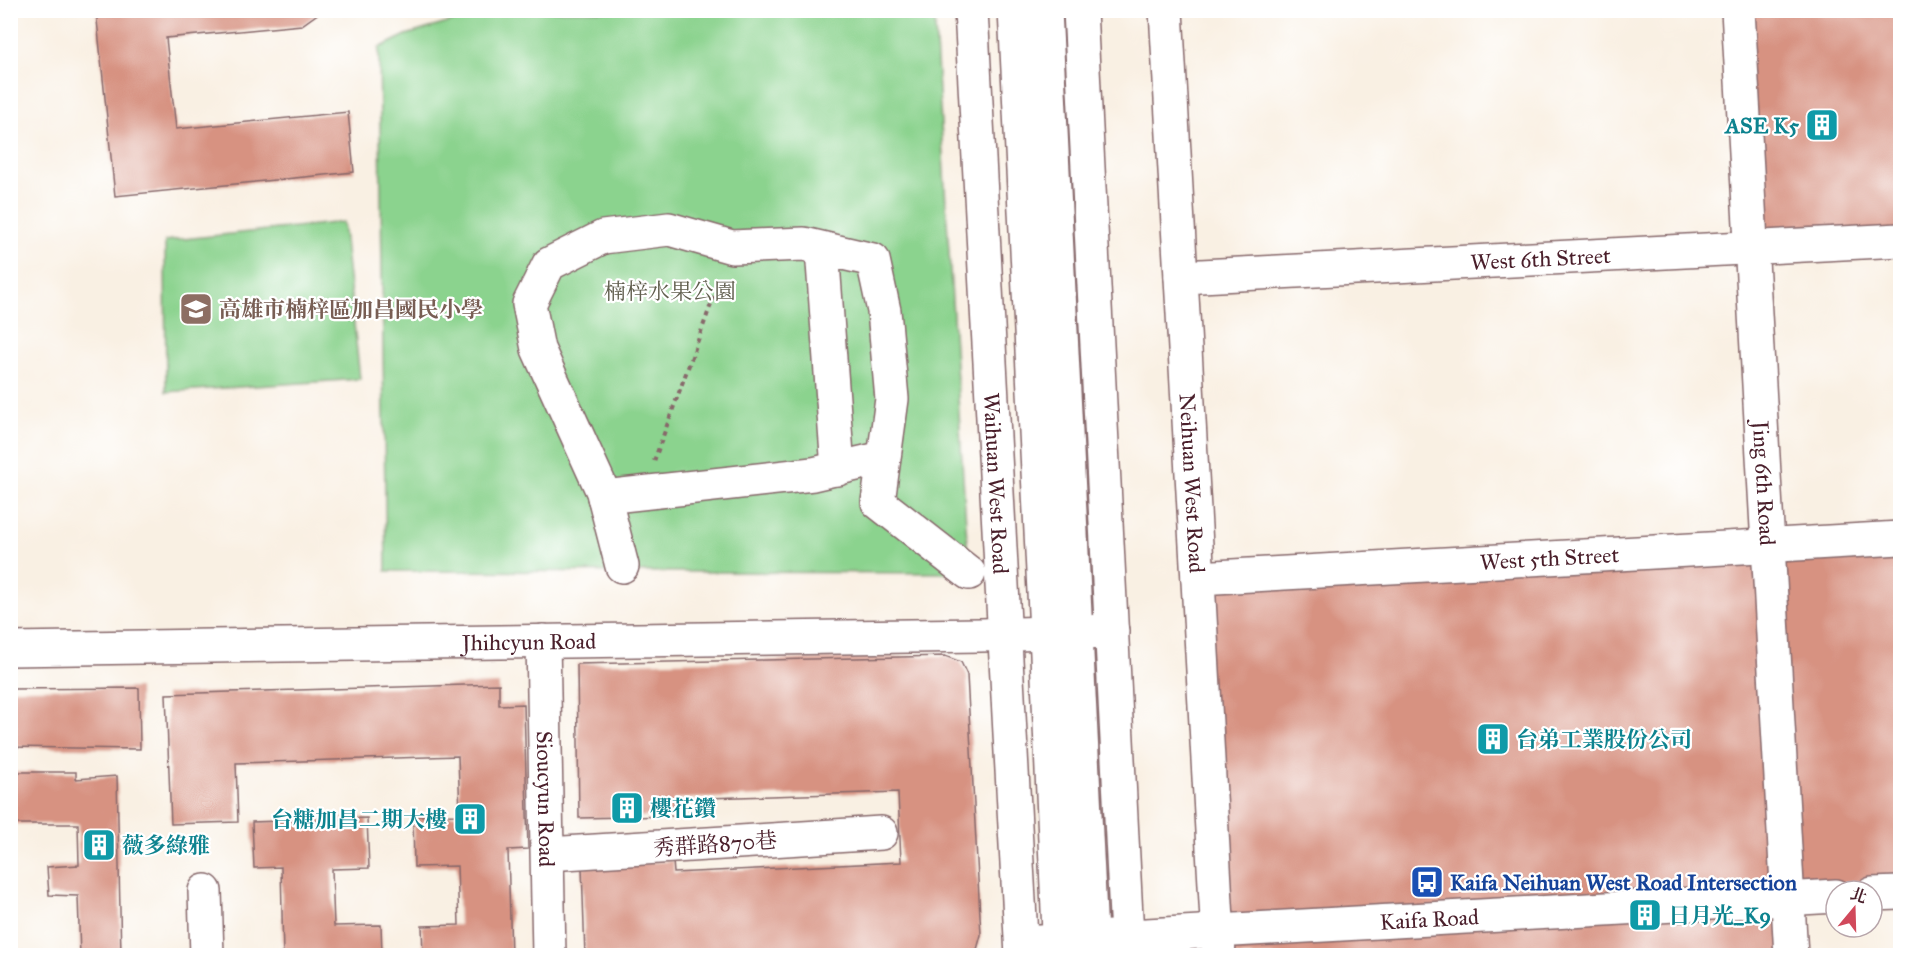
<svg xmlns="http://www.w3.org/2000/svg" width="1911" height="966" font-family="'IM FELL Great Primer','Noto Serif TC',serif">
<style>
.green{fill:#8bd38e;stroke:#6a795c;stroke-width:1.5}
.building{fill:#d79281}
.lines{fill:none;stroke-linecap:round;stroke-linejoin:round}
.street-casing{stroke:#87686b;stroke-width:36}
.secondary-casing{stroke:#87686b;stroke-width:36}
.path{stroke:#87686b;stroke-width:4;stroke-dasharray:4.5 4.5;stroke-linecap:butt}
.street{stroke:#fff;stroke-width:33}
.secondary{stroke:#fff;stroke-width:33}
.labels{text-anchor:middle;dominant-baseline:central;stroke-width:4.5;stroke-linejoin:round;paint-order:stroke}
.culture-label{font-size:22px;font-weight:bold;fill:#0d838f;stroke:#fff;text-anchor:start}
.street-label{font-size:22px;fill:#4a1f2b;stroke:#fff}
.park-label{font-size:22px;fill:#615e4e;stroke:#fff}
.education-label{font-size:22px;font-weight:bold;fill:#785e54;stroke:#fff;text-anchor:start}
.transit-label{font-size:22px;font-weight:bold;fill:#164399;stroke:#fff;text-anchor:start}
</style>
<rect width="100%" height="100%" fill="#fff"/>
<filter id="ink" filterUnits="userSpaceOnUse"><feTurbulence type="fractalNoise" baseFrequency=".0167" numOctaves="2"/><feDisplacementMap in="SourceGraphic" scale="12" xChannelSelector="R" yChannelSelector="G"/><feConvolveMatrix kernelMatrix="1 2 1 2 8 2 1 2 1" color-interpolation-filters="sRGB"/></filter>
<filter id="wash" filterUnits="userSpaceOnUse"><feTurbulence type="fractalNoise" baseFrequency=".008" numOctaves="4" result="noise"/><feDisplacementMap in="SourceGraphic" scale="24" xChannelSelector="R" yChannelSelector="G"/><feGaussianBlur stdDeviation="1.35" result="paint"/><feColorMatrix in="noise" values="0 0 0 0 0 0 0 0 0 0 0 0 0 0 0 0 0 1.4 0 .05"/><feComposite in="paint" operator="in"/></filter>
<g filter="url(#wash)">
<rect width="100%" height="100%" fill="#f9f0e3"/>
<path class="green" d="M488,11h446l35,562 -583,-2 -7,-523 27,-13z
M343,222l17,157 -194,13 -1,-151z"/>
<g id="blocks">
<path class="building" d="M96,10h227l-21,15 -136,13 10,91 172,-17 6,60 -239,24z
M1738,10h162v230l-149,7z
M1900,538v355l-64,-2 -49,8 4,57h-572l-21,-378z
M945,656l16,6 6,13 14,260 -5,18 -3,3h-388l-3,-89 91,-6 1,12 227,-11 -3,-70 -224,7 1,17 -96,2 -2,-154z
M499,684v21l25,-1 4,145 -20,1 3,106h-88l-1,-30 37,-1 -2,-59 -43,1 -1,-51 47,-1 -2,-59 -222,7 2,59 -67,2 -5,-130z
M139,688l1,61 -130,-2v-58z
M10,772h66v7l41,-3 4,180h-41l-2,-60 -29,-1 -2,-28 32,-2 -1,-41h-66z
M367,818l2,50 -37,1 2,57 47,-1 1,31h-99l-2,-89 -27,1 -2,-46z"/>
</g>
</g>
<g filter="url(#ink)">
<use href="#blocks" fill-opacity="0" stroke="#87686b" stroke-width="1.5"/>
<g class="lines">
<defs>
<g id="street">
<path id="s1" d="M971,10l51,946"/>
<path d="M1080,10l48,946"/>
<path id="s2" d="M1166,10l53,946"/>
<path id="s3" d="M1738,10l53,946"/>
<path d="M822,249l16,220"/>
<path id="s4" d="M1181,277l719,-37"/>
<path d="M604,497l209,-23 70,-16"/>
<path d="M622,566l-19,-74 -65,-143 -9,-45 20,-40 54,-27 66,-8 63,18 72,-3 69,16 11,51 8,88 -14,103 91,71"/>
<path id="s5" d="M1198,578l702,-40"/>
<path id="s6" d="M543,641l6,315"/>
<path id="s7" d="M10,649l971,-14 131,-4"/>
<path d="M548,854l333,-21"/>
<path d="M205,891l2,65"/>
</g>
<g id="secondary">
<path d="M1015,10l31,622 14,324"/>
<path d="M1045,10l47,946"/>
<path d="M1872,894l28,-1"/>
<path id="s8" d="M1022,942l814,-46"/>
</g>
</defs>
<use href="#street" class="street-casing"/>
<use href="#secondary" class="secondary-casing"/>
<path class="path" d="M654,461l67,-184"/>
<use href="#street" class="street"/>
<use href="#secondary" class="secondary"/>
</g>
</g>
<defs>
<symbol id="building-square" viewBox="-11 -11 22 22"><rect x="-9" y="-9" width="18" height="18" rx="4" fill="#0f9aa8" stroke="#fff"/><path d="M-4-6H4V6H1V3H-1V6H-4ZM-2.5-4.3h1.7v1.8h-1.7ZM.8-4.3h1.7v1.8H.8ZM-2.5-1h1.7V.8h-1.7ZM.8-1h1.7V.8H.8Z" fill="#fff"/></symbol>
<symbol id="school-square" viewBox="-11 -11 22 22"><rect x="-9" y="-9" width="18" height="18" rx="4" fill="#8d6e63" stroke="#fff"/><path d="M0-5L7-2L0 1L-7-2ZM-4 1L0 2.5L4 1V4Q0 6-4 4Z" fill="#fff"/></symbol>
<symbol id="bus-square" viewBox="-11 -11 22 22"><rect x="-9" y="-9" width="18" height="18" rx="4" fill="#1a4fb4" stroke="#fff"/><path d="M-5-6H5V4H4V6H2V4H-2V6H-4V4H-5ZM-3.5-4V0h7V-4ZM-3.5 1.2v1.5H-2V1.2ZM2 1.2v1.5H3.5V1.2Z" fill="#fff"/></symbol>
</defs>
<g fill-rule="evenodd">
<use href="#building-square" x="1803" y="106" width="38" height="38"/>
<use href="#school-square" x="177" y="290" width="38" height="38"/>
<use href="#building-square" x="1474" y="720" width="38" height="38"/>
<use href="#building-square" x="608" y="789" width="38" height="38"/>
<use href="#building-square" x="451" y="800" width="38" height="38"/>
<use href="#building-square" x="80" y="826" width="38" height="38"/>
<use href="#bus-square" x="1408" y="863" width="38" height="38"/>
<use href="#building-square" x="1626" y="896" width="38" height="38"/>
</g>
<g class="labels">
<g class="culture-label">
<text x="1799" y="125" text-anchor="end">ASE K5</text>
<text x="1516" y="739">台弟工業股份公司</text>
<text x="650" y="808">櫻花鑽</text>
<text x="447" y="819" text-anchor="end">台糖加昌二期大樓</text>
<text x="122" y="845">薇多綠雅</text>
<text x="1668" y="915">日月光_K9</text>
</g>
<g class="street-label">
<text stroke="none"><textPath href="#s4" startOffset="360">West 6th Street</textPath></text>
<text stroke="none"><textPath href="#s1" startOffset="474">Waihuan West Road</textPath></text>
<text stroke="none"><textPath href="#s2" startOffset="474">Neihuan West Road</textPath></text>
<text stroke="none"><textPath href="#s3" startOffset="474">Jing 6th Road</textPath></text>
<text stroke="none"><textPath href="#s5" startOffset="352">West 5th Street</textPath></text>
<text stroke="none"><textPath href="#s7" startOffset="519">Jhihcyun Road</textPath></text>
<text stroke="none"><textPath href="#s6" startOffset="158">Sioucyun Road</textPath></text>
<text transform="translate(715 844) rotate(-4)">秀群路870巷</text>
<text stroke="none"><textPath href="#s8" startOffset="408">Kaifa Road</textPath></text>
</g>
<g class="park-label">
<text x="670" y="291">楠梓水果公園</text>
</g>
<g class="education-label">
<text x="219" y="309">高雄市楠梓區加昌國民小學</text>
</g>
<g class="transit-label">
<text x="1450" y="882">Kaifa Neihuan West Road Intersection</text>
</g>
</g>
<rect width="1911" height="966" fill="none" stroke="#fff" stroke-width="36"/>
<g transform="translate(1854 909) rotate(19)"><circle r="28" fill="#ffffff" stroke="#b7a5aa" stroke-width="1.5"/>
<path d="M0-4.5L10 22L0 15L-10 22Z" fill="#d1495b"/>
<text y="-9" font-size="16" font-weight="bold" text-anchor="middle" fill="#4a1f2b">北</text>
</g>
</svg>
